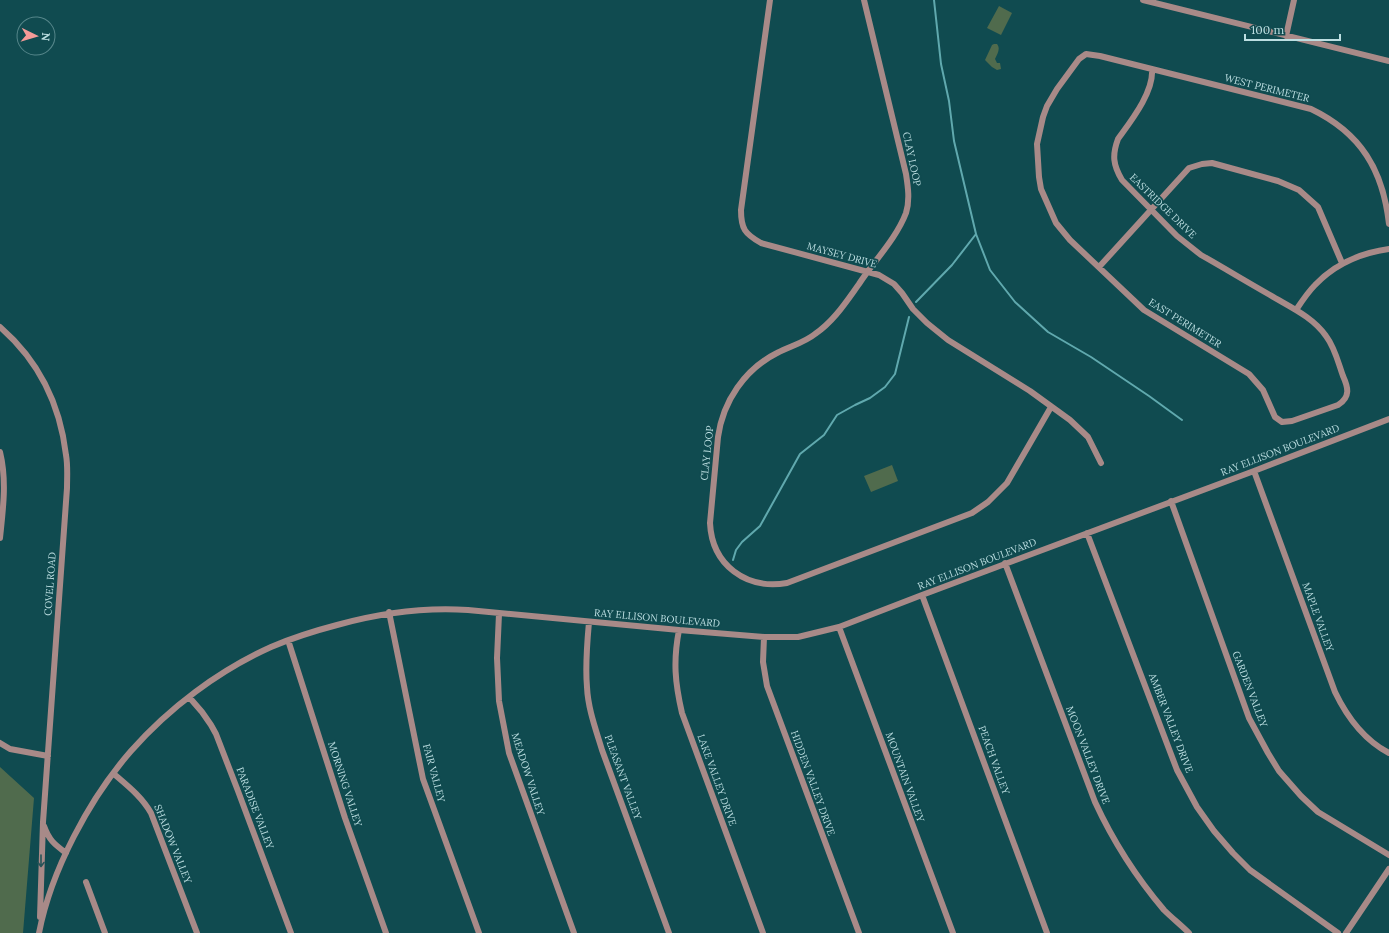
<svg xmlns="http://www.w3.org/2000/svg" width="1389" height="933" font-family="Lora,serif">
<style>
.green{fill:#506b4d}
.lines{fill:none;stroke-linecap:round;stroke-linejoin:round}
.stream{stroke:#60a9ae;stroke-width:2}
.minor{stroke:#a88a88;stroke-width:6}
.oneway{stroke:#275458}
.labels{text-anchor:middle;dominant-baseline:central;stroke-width:3.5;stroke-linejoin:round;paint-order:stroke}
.street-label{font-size:10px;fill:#bcdee1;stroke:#104b50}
</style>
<rect width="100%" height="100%" fill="#104b50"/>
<path class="green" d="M999,6l13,7 -11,22 -14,-7z
M994,44h3c4,5 0,10 -2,15l2,4h3l1,6 -4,1 -5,-3 -7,-7 7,-15z
M892,465l6,16 -27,11 -7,-16z
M0,767l34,31 -11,135h-23z"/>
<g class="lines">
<path class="stream" d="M934,0l7,64 8,37 5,40 22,93 14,36 25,32 33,30 43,25 58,39 33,24
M916,302l36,-37 24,-31
M733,560l3,-10 6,-8 18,-16 40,-72 24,-19 13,-20 18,-10 15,-7 15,-11 10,-13 14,-57"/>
<path class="minor" d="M770,0l-29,210c0,19 4,24 20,33l107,29 11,3 15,9 8,9 11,16 14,14 21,17 82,51 40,29 18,17 13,26
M864,0l42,174c2,13 4,26 0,39 -10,26 -32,48 -47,71 -13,18 -25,37 -44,50 -11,9 -25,12 -38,19 -32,16 -54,48 -59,84l-8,86c2,42 36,67 77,60l185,-70 16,-11 19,-19 44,-76
M1143,0l246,61
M1286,36l8,-36
M1152,69c2,23 -21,52 -34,70 -6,16 -5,26 4,41l55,56 24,19c23,13 46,27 69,40 20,12 43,22 56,41 9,12 12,26 17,40 5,11 8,21 -5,29l-46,16 -10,1 -7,-5 -12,-27 -14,-16 -105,-64 -74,-70 -14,-17 -15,-34 -2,-12 -2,-33 6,-27 4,-11 10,-17 22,-30 7,-5 14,2 211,53c50,24 72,61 78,115
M1099,267l90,-99 13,-4 10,-1 66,18 21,9 19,17 24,56
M1296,310c6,-9 12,-18 19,-25 20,-21 45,-32 74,-36
M0,327c38,33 60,77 66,128 2,11 1,22 1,33l-24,334 -3,95
M0,452c7,29 3,57 0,86
M1254,471l81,221c12,25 29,48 54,61
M1171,501l78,217 19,35 11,18 22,25 17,16 71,43
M1087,533l90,237 20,37 17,24 19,22 17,17 88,63
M1005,563l90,239c18,39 41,75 69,108 8,8 17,15 25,23
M922,595l125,338
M389,612l34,167 56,154
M499,614l-2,44 2,43 10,52 65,180
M589,622c-2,22 -4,43 -2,65 1,22 9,43 15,63l67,183
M839,627l114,306
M679,630c-6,31 -4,53 3,83l81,220
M764,637l-1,25 4,24 92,247
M288,640l57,178 41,115
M189,697l13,15 9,13 5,9 22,57 53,142
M0,743l10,6 38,7
M114,774c14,12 28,23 37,39l46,120
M44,826c5,14 10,18 22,27
M86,882l19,51
M39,933c12,-62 50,-134 92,-182 38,-43 87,-80 140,-104 21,-9 43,-16 66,-22 43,-12 86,-18 131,-15l211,20 85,7h34l41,-10 83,-32 332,-124 135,-52
M1346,933l43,-64"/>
</g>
<defs><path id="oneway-shaft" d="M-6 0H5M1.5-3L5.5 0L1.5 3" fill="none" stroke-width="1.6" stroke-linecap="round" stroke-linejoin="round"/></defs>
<use class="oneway" href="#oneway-shaft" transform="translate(41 861) rotate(90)"/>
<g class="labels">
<g class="street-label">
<text transform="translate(1267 88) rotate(14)">WEST PERIMETER</text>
<text transform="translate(912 159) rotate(78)">CLAY LOOP</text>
<text transform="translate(1163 206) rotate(44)">EASTRIDGE DRIVE</text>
<text transform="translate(842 255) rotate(15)">MAYSEY DRIVE</text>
<text transform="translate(1185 323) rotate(32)">EAST PERIMETER</text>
<text transform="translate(1280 450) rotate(-21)">RAY ELLISON BOULEVARD</text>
<text transform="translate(707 453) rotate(-84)">CLAY LOOP</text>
<text transform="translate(977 564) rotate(-21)">RAY ELLISON BOULEVARD</text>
<text transform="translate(50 584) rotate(-86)">COVEL ROAD</text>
<text transform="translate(1318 617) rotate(70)">MAPLE VALLEY</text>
<text transform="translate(657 618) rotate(5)">RAY ELLISON BOULEVARD</text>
<text transform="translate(1250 689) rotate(69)">GARDEN VALLEY</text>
<text transform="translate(1171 723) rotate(69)">AMBER VALLEY DRIVE</text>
<text transform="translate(1088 755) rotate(69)">MOON VALLEY DRIVE</text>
<text transform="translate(994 760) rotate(70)">PEACH VALLEY</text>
<text transform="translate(434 773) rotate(75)">FAIR VALLEY</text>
<text transform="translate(528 774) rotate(72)">MEADOW VALLEY</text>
<text transform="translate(623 777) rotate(70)">PLEASANT VALLEY</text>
<text transform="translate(905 777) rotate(70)">MOUNTAIN VALLEY</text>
<text transform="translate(717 780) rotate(70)">LAKE VALLEY DRIVE</text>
<text transform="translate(813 783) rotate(70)">HIDDEN VALLEY DRIVE</text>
<text transform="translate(345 784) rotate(72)">MORNING VALLEY</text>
<text transform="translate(255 808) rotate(69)">PARADISE VALLEY</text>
<text transform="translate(173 844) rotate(68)">SHADOW VALLEY</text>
</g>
</g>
<g transform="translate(36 36) rotate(95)"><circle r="19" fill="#104b50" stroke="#55868a"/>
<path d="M0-3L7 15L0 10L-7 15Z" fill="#f59b98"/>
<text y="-6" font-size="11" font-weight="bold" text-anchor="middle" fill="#bcdee1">N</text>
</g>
<path d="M1245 34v6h95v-6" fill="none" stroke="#bcdee1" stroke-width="2"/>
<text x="1251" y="34" font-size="12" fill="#bcdee1" stroke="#104b50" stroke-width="3" paint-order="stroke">100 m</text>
</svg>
